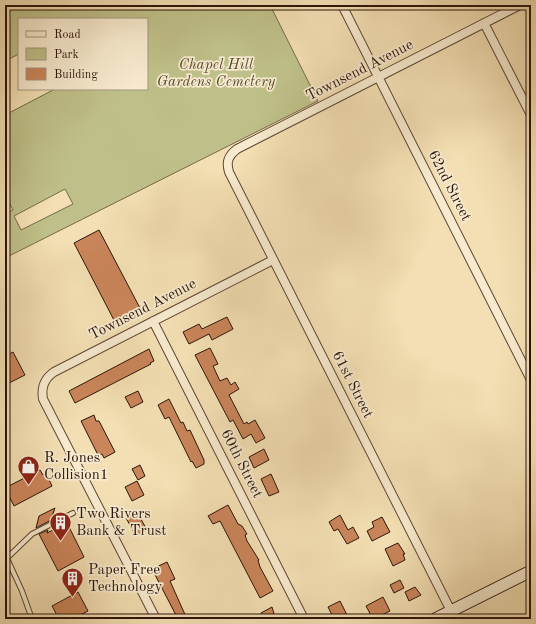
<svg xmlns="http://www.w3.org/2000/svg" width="536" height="624" font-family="'Old Standard TT',serif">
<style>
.green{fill:#bfc089;stroke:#756a4a;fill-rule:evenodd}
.building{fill:#ca855a;stroke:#2b150c}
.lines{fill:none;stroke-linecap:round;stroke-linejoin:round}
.lane-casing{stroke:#5d4836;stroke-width:6}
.street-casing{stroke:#5d4836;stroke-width:10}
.secondary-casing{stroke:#2b150c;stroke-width:13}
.lane{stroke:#f7eace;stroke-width:4}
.street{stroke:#f7eace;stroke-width:8}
.secondary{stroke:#f7eace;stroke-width:11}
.labels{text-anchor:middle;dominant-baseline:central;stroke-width:3.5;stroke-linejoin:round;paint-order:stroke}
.park-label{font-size:15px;font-style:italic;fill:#574832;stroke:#f7eace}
.street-label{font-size:15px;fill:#2b150c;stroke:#f7eace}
.poi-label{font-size:15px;fill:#2b150c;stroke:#f7eace;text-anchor:start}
</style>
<rect width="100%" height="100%" fill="#f3dfb3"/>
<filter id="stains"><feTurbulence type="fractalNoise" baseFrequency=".005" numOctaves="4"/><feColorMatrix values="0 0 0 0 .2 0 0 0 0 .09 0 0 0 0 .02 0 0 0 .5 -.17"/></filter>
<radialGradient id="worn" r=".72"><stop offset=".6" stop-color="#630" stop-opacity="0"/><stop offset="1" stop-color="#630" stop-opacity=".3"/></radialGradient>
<path class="green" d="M5,5h265l48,96 -313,157v-44l8,-4 -8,-15v-80l50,-26h92v-70h-128v35l-14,7zM65,189l8,15 -52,26 -7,-14z"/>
<path class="building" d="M99,230l42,80 -25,14 -42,-81z
M227,317l6,12 -21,11 -3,-6 -20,10 -6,-12 16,-8 3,5z
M210,348l8,16 -5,2 7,15 7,-3 4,7 4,-3 4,7 -10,6 15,29 3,-2 1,2 7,-4 10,18 -9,5 -5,-9 -8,5 -10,-19 -3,2 -35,-67z
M149,349l5,12 -4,2 1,1 -76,39 -6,-12z
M13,352l12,23 -20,10v-29z
M138,391l5,11 -12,6 -6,-11z
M169,399l12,24 2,-1 4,9 3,-1 14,30v4l-8,4 -4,-7 -1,1 -22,-45 -4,2 -7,-14z
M94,415l2,6h3l16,31 -11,6 -2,-4 -4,1 -17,-34z
M264,449l5,11 -15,8 -5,-11z
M140,465l5,11 -7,4 -6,-11z
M40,470l3,5 3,-2 6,13 -38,20 -9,-18z
M271,474l8,18 -10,4 -8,-17z
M137,481l7,14 -12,6 -7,-14z
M228,505l10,19 4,2 5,8 -2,1 2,6 12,19h-1l2,7 13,24 -13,7 -40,-77 -7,3 -5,-8z
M55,508l-4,12 -15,8 3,-12z
M137,512l10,18 -11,6 -10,-18z
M340,515l8,15 5,-3 6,11 -12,6 -9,-15 -4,2 -5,-9z
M382,517l8,15 -18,9 -5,-10 7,-4 -2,-5z
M67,523l17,34 -26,14 -19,-37 9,-4 -1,3z
M398,543l7,11h-2l2,6 -12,6 -8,-17z
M167,562l8,17 -5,2 17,38h-9l-26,-50z
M400,580l4,8 -10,5 -4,-8z
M415,587l6,8 -12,6 -4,-9z
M78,592l10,19 -16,8h-13l-7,-13z
M383,597l7,14 -17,8 -7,-13z
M340,601l9,18h-15l-6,-12z
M272,607l3,10 -11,2 -3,-6z"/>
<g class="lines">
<defs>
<path id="lane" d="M5,554l17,37 10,28
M5,560l27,-26 41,-21"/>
<path id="street" d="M342,5l189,375
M484,23l47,92
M153,321l151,298
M451,611l-222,-439c-3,-10 -1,-16 8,-23l283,-144
M156,619l-113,-220c-2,-12 1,-20 11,-27l219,-112"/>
<path id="secondary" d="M435,619l96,-48"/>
</defs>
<use href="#lane" class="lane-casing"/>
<use href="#street" class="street-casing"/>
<use href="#secondary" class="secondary-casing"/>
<use href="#lane" class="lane"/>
<use href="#street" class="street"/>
<use href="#secondary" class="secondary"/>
</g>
<defs>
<symbol id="shop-pin" viewBox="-11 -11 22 30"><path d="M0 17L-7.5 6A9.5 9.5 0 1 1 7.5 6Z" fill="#8f2418" stroke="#f7eace"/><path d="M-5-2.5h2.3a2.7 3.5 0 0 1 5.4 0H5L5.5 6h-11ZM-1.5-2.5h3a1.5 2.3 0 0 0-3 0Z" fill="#fff"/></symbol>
<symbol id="building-pin" viewBox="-11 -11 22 30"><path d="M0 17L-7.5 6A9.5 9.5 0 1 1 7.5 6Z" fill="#8f2418" stroke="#f7eace"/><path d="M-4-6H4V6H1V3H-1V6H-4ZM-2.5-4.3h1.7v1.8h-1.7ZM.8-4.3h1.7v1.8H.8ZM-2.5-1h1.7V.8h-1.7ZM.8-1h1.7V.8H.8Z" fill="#fff"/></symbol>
</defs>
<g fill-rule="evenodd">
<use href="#shop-pin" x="16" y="454" width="25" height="34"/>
<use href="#building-pin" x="48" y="510" width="25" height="34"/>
<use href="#building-pin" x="60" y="566" width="25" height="34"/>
</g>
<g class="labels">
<g class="park-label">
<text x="216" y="65">Chapel Hill<tspan x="216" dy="17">Gardens Cemetery</tspan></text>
</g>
<g class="street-label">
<text transform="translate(360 71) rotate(-27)">Townsend Avenue</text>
<text transform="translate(449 186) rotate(63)">62nd Street</text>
<text transform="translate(143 310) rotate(-27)">Townsend Avenue</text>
<text transform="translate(352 385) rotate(63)">61st Street</text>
<text transform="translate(241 464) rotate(63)">60th Street</text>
</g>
<g class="poi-label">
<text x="44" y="458">R. Jones<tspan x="44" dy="17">Collision1</tspan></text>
<text x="76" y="514">Two Rivers<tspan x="76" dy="17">Bank &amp; Trust</tspan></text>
<text x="88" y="570">Paper Free<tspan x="88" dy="17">Technology</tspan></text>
</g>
</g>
<rect width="536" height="624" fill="none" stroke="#f3dfb3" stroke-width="20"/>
<rect x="6" y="6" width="524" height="612" fill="none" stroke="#2b150c" stroke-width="2"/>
<rect x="10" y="10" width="516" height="604" fill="none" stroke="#2b150c"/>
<rect x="18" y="18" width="130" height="72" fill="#f7eace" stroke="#a59580"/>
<rect x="26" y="31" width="20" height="6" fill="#f7eace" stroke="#a59580"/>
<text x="54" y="38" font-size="12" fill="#2b150c">Road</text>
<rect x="26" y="48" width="20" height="12" fill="#bfc089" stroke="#a59580"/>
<text x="54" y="58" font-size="12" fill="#2b150c">Park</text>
<rect x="26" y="68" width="20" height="12" fill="#ca855a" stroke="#a59580"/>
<text x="54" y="78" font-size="12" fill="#2b150c">Building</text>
<rect width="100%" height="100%" filter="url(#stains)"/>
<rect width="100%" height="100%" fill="url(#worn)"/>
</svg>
